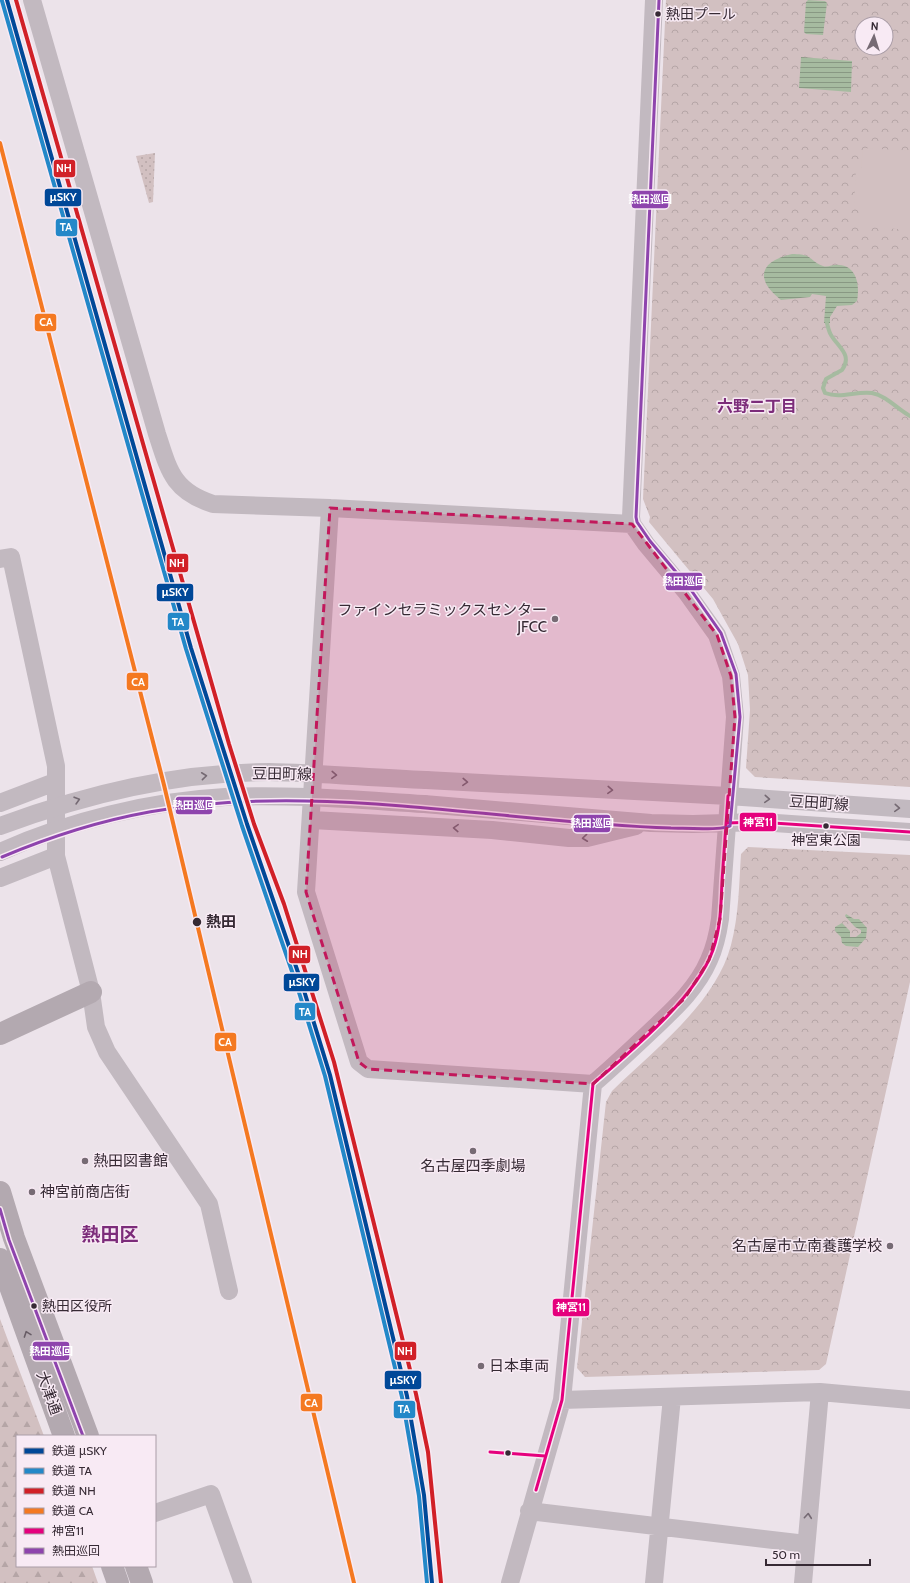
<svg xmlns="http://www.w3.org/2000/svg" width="910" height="1583" font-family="Cabin,'Noto Sans JP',sans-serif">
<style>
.grass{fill:url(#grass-dots)}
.forest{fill:url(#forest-firs)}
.park{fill:url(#park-crowns);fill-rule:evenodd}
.pitch{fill:#d2c0c1}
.water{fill:url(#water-rules)}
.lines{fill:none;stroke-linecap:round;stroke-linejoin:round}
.stream{stroke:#a6bba0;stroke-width:4}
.minor{stroke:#c2b9c0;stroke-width:18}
.major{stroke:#b3a9b0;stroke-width:22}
.minor-bridge{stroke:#c2b9c0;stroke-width:18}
.bus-1-casing{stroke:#f8eaf4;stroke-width:6}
.bus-2-casing{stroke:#f8eaf4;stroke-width:6}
.bus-1{stroke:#e5007d;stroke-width:3}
.bus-2{stroke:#8e44ad;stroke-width:3}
.rail-1-casing{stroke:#f8eaf4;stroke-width:7}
.rail-2-casing{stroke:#f8eaf4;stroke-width:7}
.rail-3-casing{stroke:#f8eaf4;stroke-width:7}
.rail-4-casing{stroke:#f8eaf4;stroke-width:7}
.rail-1{stroke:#004898;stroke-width:4}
.rail-2{stroke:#2388c8;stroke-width:4}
.rail-3{stroke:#d12027;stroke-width:4}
.rail-4{stroke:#f47921;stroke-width:4}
.oneway{stroke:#756a73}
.oneway2{stroke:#685d66}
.marked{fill:#c2185b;fill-opacity:0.2;stroke:#c2185b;stroke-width:3;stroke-dasharray:8 5;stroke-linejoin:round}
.bus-dot{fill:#362a34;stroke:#f8eaf4;stroke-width:1.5}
.poi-dot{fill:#766b74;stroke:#f8eaf4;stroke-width:1.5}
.labels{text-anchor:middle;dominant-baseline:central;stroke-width:3;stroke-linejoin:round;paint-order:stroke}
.bus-label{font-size:14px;fill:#362a34;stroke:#f8eaf4;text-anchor:start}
.poi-label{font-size:15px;fill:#362a34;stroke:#f8eaf4;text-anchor:start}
.street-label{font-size:15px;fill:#362a34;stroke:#f8eaf4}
.stop-label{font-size:15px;font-weight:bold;fill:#362a34;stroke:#f8eaf4;text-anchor:start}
.neighbourhood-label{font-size:16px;font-weight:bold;fill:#7c2c7a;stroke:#f8eaf4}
.district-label{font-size:19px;font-weight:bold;fill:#7c2c7a;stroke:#f8eaf4}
.line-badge{stroke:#f8eaf4;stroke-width:1.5}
.badge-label{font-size:11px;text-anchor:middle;font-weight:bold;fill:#fff}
</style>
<defs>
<pattern id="grass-dots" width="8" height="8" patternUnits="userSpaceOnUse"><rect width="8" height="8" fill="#d2c0c1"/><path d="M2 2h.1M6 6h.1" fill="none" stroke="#b5a5a6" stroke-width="1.8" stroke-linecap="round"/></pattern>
<pattern id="forest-firs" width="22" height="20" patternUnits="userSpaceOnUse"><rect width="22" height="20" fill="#d2c0c1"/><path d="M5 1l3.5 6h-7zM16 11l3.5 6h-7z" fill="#b5a5a6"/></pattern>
<pattern id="park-crowns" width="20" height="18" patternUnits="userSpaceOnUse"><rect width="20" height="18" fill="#d2c0c1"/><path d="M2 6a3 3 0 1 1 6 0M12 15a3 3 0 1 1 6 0" fill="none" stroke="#b5a5a6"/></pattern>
<pattern id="water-rules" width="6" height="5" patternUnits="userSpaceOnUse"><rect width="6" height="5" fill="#a6bba0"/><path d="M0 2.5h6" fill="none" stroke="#889883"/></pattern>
</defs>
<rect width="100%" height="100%" fill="#ece3ea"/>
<path class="grass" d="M155,153l-2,49 -4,1 -13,-47z"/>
<path class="forest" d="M0,1319l44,117h-27v130h75l6,17h-98z"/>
<path class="park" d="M666,0h244v787l-155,-10 -9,-9 4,-58 -2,-35 -10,-31 -25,-45 -64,-77 1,-5 -7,-18zM862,24h24v24h-24z
M748,847l162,8v127l-84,382 -7,6 -234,7 -8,-9 29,-266 6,-11c42,-41 104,-88 119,-146 8,-30 8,-61 10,-91z"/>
<path class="pitch" d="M863,148l47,3v79l-52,-4 1,-17 -5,-1 2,-39h5z"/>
<path class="water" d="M808,0l17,1 2,2 -4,32 -17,-1 -2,-2 2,-30z
M801,57l51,4 -1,31 -52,-4z
M792,254c22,0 17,7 31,12 5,2 10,-2 16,-1 18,1 21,21 18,36l-5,4 -15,1 -7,11v6h-6l2,-27 -14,-2 -2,3 -29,3c-27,-21 -21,-39 11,-46z
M846,914l8,5h5l8,9 -1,10 -8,9 -12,-1 -4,-3 -1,-6 -6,-6v-4l7,-4 8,8v6h6l5,-4v-3l-6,-3 -10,-11z"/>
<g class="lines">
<path class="stream" d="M827,323c1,4 2,9 4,12 7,12 22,20 11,35l-16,9 -3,9 2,5c16,6 30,-2 47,0 15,3 25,16 38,23"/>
<path class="minor" d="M32,0l125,434c12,37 16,57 56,70l117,4 302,16
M330,508l-24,384 53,170 9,7 225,15
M0,559l11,-2 45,209v90l35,136 5,35 11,25 102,152 20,87
M426,780l302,16 182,13
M0,803l55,-21
M424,804l227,19 42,1 67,-2 150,10
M312,820l180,10 77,8h18l49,-12
M0,878l56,-22
M562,1400l258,-8 90,8
M529,1511l277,33
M155,1513l56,-19 32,89
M510,1583l52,-183 31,-316c21,-18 41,-37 61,-56 21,-20 43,-40 55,-68 6,-13 9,-27 11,-41l15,-202 -4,-41 -14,-41 -30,-42 -41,-49 -14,-20 -1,-7 23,-517
M654,1583l18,-186
M803,1583l17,-191"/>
<path class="major" d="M0,1034l91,-42
M0,1192l14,46 74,198
M0,1259l64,177
M112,1566l6,17
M136,1566l6,17"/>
<path class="minor-bridge" d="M0,826c86,-32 176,-54 269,-54 52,1 104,6 157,8
M0,852c68,-31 151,-51 225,-55 67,-3 133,3 199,7"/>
<defs>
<path id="bus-1" d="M726,823l34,-1 150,10
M490,1452l55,4
M536,1490l26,-90 31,-316c39,-34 103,-86 120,-134 8,-23 8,-46 9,-69 2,-28 4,-57 6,-85"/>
<path id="bus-2" d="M2,857c104,-44 191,-58 303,-56 123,2 244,23 366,27 12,0 50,3 59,-2l10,-109 -4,-43 -15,-41 -30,-43 -41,-49 -13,-19 -1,-5 23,-517
M0,1209l9,31 74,196"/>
</defs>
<use href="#bus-1" class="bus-1-casing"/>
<use href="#bus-2" class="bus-2-casing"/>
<use href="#bus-1" class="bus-1"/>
<use href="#bus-2" class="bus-2"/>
<defs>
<path id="rail-1" d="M7,0l184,648 56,176 55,160 28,91 77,321 17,99 8,88"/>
<path id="rail-2" d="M2,1l184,648 56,177 55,160 28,90 77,321 17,99 8,87"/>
<path id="rail-3" d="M16,0l213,744 25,80 30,80 50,158 82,332 12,58 13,131"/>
<path id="rail-4" d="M0,143l164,642 190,798"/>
</defs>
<use href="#rail-1" class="rail-1-casing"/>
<use href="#rail-2" class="rail-2-casing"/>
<use href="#rail-3" class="rail-3-casing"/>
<use href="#rail-4" class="rail-4-casing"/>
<use href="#rail-1" class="rail-1"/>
<use href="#rail-2" class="rail-2"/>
<use href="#rail-3" class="rail-3"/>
<use href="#rail-4" class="rail-4"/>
</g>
<defs><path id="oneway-chevron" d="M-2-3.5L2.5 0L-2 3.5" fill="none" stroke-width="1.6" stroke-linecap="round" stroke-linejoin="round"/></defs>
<g class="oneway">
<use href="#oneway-chevron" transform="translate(334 775) rotate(3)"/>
<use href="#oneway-chevron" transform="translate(204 776) rotate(-6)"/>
<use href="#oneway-chevron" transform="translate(465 782) rotate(3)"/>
<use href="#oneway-chevron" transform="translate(610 790) rotate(3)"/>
<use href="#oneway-chevron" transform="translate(767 799) rotate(4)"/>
<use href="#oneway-chevron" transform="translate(77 800) rotate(-16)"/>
<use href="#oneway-chevron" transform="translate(897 808) rotate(4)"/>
<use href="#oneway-chevron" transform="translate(456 828) rotate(-177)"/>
<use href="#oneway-chevron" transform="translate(585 838) rotate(174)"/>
<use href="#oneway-chevron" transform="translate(808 1516) rotate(-85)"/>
</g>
<use class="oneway2" href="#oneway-chevron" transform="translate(27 1334) rotate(-110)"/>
<path class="marked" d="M330,508l302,16 85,111 14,41 4,41 -15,202 -11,41 -24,38 -92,86 -225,-15 -9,-7 -53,-170z"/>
<g class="bus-dot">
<circle cx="658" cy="14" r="3.5"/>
<circle cx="826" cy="826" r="3.5"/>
<circle cx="197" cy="922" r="5"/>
<circle cx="34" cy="1306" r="3.5"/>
<circle cx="508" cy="1453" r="3.5"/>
</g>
<g class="poi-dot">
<circle cx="555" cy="619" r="4"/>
<circle cx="473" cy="1151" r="4"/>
<circle cx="85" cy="1161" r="4"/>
<circle cx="32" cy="1192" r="4"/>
<circle cx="890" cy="1246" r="4"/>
<circle cx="481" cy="1366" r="4"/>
</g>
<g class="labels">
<g class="bus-label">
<text x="666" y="14">熱田プール</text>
<text x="826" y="840" text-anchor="middle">神宮東公園</text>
<text x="42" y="1306">熱田区役所</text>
</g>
<g class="poi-label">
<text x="547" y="610" text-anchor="end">ファインセラミックスセンター<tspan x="547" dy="17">JFCC</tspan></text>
<text x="93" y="1161">熱田図書館</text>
<text x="473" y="1166" text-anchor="middle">名古屋四季劇場</text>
<text x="40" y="1192">神宮前商店街</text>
<text x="882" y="1246" text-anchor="end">名古屋市立南養護学校</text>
<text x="489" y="1366">日本車両</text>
</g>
<g class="street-label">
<text transform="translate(282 774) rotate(1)">豆田町線</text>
<text transform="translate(819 803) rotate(4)">豆田町線</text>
<text transform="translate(49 1393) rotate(70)">大津通</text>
</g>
<g class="stop-label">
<text x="206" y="922">熱田</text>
</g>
<g class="neighbourhood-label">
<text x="757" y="406">六野二丁目</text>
</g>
<g class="district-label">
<text x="110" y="1234">熱田区</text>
</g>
</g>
<g class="line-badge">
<rect x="53" y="159" width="23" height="19" rx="4" fill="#d12027"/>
<rect x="44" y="188" width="38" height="19" rx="4" fill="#004898"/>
<rect x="631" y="190" width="38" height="19" rx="4" fill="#8e44ad"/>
<rect x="55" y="218" width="23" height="19" rx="4" fill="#2388c8"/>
<rect x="34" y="313" width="23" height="19" rx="4" fill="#f47921"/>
<rect x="166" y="553" width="23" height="20" rx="4" fill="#d12027"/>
<rect x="665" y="572" width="38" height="19" rx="4" fill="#8e44ad"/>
<rect x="156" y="583" width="38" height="19" rx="4" fill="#004898"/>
<rect x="167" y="612" width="23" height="19" rx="4" fill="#2388c8"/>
<rect x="126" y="672" width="23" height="19" rx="4" fill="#f47921"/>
<rect x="175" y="796" width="38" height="19" rx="4" fill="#8e44ad"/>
<rect x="739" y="812" width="38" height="20" rx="4" fill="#e5007d"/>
<rect x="573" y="814" width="38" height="19" rx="4" fill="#8e44ad"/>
<rect x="288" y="945" width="23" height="19" rx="4" fill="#d12027"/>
<rect x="283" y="973" width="37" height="19" rx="4" fill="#004898"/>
<rect x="294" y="1002" width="22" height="19" rx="4" fill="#2388c8"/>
<rect x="214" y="1032" width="23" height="20" rx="4" fill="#f47921"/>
<rect x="552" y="1298" width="38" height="19" rx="4" fill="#e5007d"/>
<rect x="394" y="1341" width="23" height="20" rx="4" fill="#d12027"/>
<rect x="32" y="1341" width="38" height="20" rx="4" fill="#8e44ad"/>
<rect x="384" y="1370" width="38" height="20" rx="4" fill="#004898"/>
<rect x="300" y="1393" width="23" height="19" rx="4" fill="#f47921"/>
<rect x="393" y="1400" width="23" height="19" rx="4" fill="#2388c8"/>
</g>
<g class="badge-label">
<text x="64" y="172">NH</text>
<text x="63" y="201">μSKY</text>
<text x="650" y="203">熱田巡回</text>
<text x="66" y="231">TA</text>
<text x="46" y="326">CA</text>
<text x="177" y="567">NH</text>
<text x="684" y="585">熱田巡回</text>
<text x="175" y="596">μSKY</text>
<text x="178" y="626">TA</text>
<text x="138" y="686">CA</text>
<text x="194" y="809">熱田巡回</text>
<text x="758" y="826">神宮11</text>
<text x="592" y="827">熱田巡回</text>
<text x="300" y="958">NH</text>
<text x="302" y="986">μSKY</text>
<text x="305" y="1016">TA</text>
<text x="225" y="1046">CA</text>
<text x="571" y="1311">神宮11</text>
<text x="405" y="1355">NH</text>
<text x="51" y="1355">熱田巡回</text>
<text x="403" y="1384">μSKY</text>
<text x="311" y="1407">CA</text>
<text x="404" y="1413">TA</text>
</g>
<rect x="16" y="1435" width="140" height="132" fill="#f8eaf4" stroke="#aa9da7"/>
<rect x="24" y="1448" width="20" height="6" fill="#004898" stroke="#aa9da7"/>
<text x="52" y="1455" font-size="12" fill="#362a34">鉄道 μSKY</text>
<rect x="24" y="1468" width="20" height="6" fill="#2388c8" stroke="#aa9da7"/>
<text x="52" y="1475" font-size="12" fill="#362a34">鉄道 TA</text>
<rect x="24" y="1488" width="20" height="6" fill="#d12027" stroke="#aa9da7"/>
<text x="52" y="1495" font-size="12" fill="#362a34">鉄道 NH</text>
<rect x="24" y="1508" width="20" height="6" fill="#f47921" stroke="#aa9da7"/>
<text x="52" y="1515" font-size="12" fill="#362a34">鉄道 CA</text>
<rect x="24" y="1528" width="20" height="6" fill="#e5007d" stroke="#aa9da7"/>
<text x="52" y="1535" font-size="12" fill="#362a34">神宮11</text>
<rect x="24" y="1548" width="20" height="6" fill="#8e44ad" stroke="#aa9da7"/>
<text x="52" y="1555" font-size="12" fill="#362a34">熱田巡回</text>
<g transform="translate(874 36) rotate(4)"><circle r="19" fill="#f8eaf4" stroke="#aa9da7"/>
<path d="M0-3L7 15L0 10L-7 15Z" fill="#766b74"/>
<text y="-6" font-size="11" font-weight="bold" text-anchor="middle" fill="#362a34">N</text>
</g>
<path d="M766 1559v6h104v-6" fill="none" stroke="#362a34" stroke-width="2"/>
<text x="772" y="1559" font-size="12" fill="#362a34" stroke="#f8eaf4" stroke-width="3" paint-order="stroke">50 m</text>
</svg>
